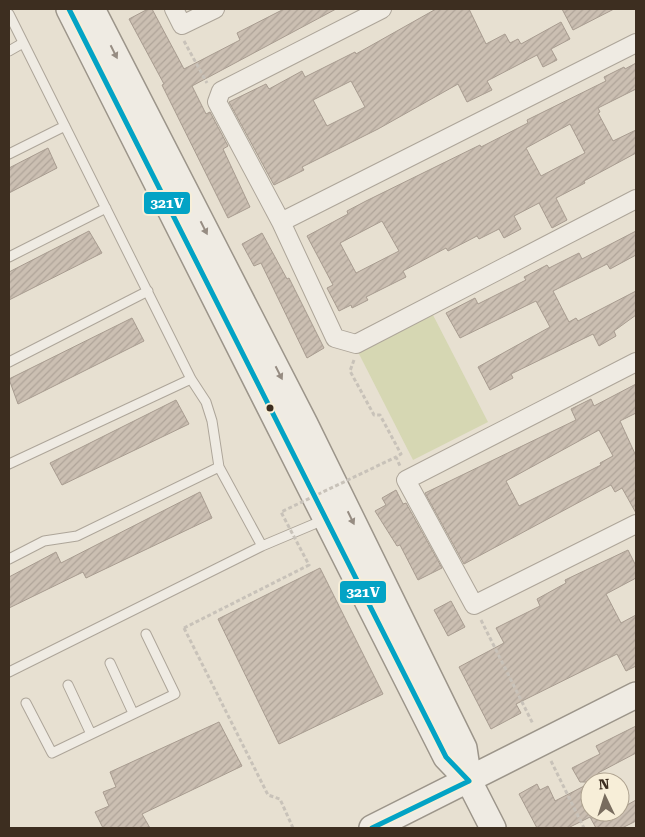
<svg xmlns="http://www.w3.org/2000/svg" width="645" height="837" font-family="'Roboto Serif',serif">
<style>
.green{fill:#d6d7b3}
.building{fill:url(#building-hatch);stroke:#a89c90;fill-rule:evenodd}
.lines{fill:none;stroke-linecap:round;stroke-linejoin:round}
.lane-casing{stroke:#ada599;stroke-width:11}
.street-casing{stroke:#ada599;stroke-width:20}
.secondary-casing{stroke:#9c958a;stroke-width:28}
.path{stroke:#c8c2b9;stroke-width:3;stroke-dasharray:4 2.5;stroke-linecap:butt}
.lane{stroke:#efebe3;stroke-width:9}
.street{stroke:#efebe3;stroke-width:18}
.secondary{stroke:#efebe3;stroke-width:25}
.path-bridge{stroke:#c8c2b9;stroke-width:3;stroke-dasharray:4 2.5;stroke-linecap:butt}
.bus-1-casing{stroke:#f7eed8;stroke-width:9}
.bus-1{stroke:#03a3c5;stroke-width:5}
.oneway{fill:#968c82}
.bus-dot{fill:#3d2e20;stroke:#f7eed8;stroke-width:2}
.line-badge{stroke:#f7eed8;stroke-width:2}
.badge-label{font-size:14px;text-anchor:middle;font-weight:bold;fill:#fff}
</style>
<defs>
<pattern id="building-hatch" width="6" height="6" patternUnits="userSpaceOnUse" patternTransform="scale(1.25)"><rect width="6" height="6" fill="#cbbfb2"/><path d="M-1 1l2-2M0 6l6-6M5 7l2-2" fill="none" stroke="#afa499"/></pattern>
</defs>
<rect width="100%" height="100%" fill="#e7e0d1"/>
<path class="green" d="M433,315l55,107 -75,38 -55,-108z"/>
<path class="building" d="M148,9h4l32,60 56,-29 -3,-7 47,-24h52l-144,77 14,28 4,-2 18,34 -5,3 27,58 -22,11 -66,-133 2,-1 -35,-65z
M436,9h33l17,35 19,-10 5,9 8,-4 3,5 40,-22 9,17 -19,10 6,11 -14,7 -6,-12 -50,26 5,9 -25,12 -9,-18 -80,45 -76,38 2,3 -30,15 -45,-83 37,-18 3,5 33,-18 3,6 50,-25 1,2zM351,81l14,26 -38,19 -14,-26z
M562,9h52l-41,21z
M636,63v26l-38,19 2,4 -2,1 15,28 23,-11v23l-52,28 1,2 -29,15 11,22 -15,8 -13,-25 -25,13 7,13 -17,9 -5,-9 -20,10 -2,-3 -29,15 -2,-3 -43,23 3,6 -40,20 2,3 -16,8 -1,-3 -12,6 -12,-23 6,-3 -26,-49 41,-22 -1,-3 19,-10 114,-56 1,2 47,-24 -1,-3 79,-39 -2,-4 20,-10 1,2zM570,124l15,29 -44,23 -15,-28zM382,221l17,30 -43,22 -16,-30z
M48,148l9,20 -48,25v-25z
M89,231l13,22 -93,47v-28z
M636,231v24l-26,14 -3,-5 -54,27 16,31 7,-4 2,3 58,-30v24l-22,16 2,5 -17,10 -6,-12 -82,40 2,4 -23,12 -12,-23 72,-40 -14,-26 -76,37 -14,-25 29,-15 3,6 48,-24 -2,-3 23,-12 2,3 30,-15 3,6z
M262,233l25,46 2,-1 35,70 -17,10 -46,-95 -7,3 -12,-22z
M132,318l12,23 -126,63 -9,-25z
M636,384v29l-16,8 16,35v57l-14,-25 -7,4 -4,-7 -147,79 -39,-71 151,-73 -5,-11 20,-10 3,7zM599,430l14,26 -13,7 1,2 -82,41 -13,-25z
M176,400l13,24 -127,61 -12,-22z
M396,490l7,14 3,-1 36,65 -24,12 -18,-35 -3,1 -22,-35 11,-6 -4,-7z
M200,492l12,26 -126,60 -3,-6 -74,36v-31l47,-25 5,11z
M628,550l8,16v12l-30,16 15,29 15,-8v51l-10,5 -9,-17 -101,50 5,9 -30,16 -32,-62 45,-24 -8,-15 44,-22 -3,-7 29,-16 -1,-3z
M320,568l63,126 -104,50 -61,-125z
M451,601l14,26 -17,9 -14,-26z
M219,722l23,44 -100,48 8,14h-47l-8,-16 14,-6 -6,-14 13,-5 -6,-15z
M636,726v27l-38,20 3,9h-21l-8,-14 28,-14 -4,-8z
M590,783v29h30v-3l16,-9v21l-14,7h-26l-6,-11 -22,11h-31l-18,-34 18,-10 3,6 8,-4 7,15z"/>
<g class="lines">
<defs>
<path id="lane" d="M9,14l182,365 15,23 6,19 7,46 43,79
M9,51l14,-8
M9,154l56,-28
M9,257l97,-49
M9,362l139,-71
M9,464l182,-85
M9,559l35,-18 33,-5 142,-69
M110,663l23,50
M9,672l253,-126 64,-27
M68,685l23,49
M26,703l26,50 123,-59 -29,-60"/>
<path id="street" d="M174,9l8,16 33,-16
M382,9l-161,82 -4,11 64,120 54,116 21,6 280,-145
M281,222l355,-179
M636,362l-230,118 68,125 162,-81"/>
<path id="secondary" d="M69,9l377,748 23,24 24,47
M92,9l213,415 159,324 5,33
M372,828l264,-133"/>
</defs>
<use href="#lane" class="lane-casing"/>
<use href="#street" class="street-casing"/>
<use href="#secondary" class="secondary-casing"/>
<path class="path" d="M184,41l23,42
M354,360l-4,11 24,44h6l21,39 -5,3 4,9
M481,620l52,104
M184,628l84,167 12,4 13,29
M551,761l33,67"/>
<use href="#lane" class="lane"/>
<use href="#street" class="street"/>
<use href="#secondary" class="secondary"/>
<path class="path-bridge" d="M184,628l125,-63 -28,-53 115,-55"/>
<defs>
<path id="bus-1" d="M69,9l377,748 23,24
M372,828l97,-47"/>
</defs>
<use href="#bus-1" class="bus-1-casing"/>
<use href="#bus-1" class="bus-1"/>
</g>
<defs><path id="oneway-solid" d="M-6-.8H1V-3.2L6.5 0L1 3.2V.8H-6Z" transform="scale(1.25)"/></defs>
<g class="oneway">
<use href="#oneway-solid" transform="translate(114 52) rotate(63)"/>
<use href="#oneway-solid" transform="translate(204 228) rotate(63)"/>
<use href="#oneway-solid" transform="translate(279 373) rotate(63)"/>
<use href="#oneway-solid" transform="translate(351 518) rotate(64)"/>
</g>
<circle class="bus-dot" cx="270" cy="408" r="4.5"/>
<g class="line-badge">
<rect x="143" y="191" width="48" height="24" rx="5" fill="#03a3c5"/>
<rect x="339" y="580" width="48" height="24" rx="5" fill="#03a3c5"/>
</g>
<g class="badge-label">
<text x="167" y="208">321V</text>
<text x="363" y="597">321V</text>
</g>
<rect width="645" height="837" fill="none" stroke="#3d2e20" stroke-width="20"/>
<g transform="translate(605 797) rotate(356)"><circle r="24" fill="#f7eed8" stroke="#ada18e"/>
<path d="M0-4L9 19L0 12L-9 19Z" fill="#786c5e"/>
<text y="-8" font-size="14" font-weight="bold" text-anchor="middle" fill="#3d2e20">N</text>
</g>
</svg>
